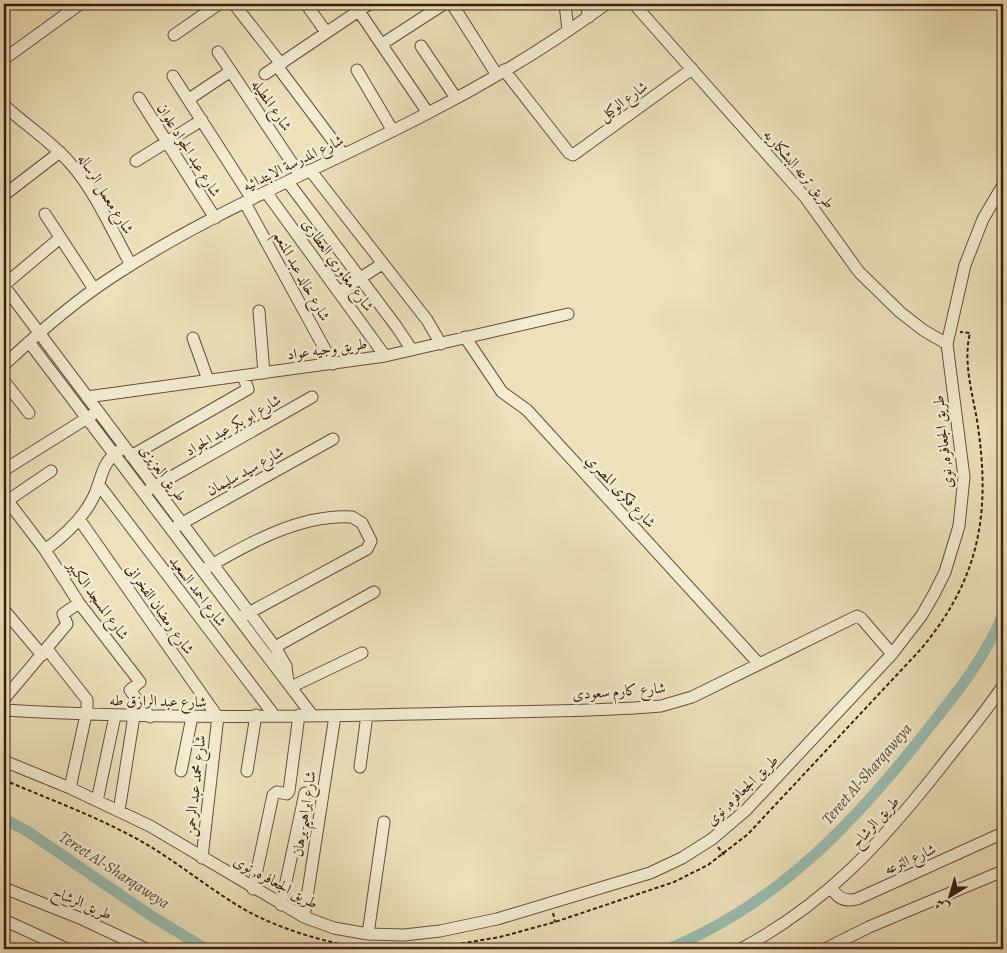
<svg xmlns="http://www.w3.org/2000/svg" width="1007" height="953" font-family="Alegreya,Amiri,serif">
<style>
.lines{fill:none;stroke-linecap:round;stroke-linejoin:round}
.canal{stroke:#99bdb1;stroke-width:11}
.minor-casing{stroke:#674e3a;stroke-width:13}
.path{stroke:#3a1d0f;stroke-width:2;stroke-dasharray:4 2.5;stroke-linecap:butt}
.minor{stroke:#f3ecd2;stroke-width:11}
.labels{text-anchor:middle;dominant-baseline:central;stroke-width:5;stroke-linejoin:round;paint-order:stroke}
.street-label{font-size:15px;fill:#3a1d0f;stroke:#f3ecd2}
.water-label{font-size:16px;font-style:italic;fill:#564d40;stroke:#f3ecd2}
</style>
<rect width="100%" height="100%" fill="#ede1b9"/>
<filter id="stains"><feTurbulence type="fractalNoise" baseFrequency=".004" numOctaves="4"/><feColorMatrix values="0 0 0 0 .2 0 0 0 0 .09 0 0 0 0 .02 0 0 0 .5 -.17"/></filter>
<radialGradient id="worn" r=".72"><stop offset=".6" stop-color="#630" stop-opacity="0"/><stop offset="1" stop-color="#630" stop-opacity=".3"/></radialGradient>
<g class="lines">
<path class="canal" d="M4,819l23,12 126,86 53,32
M668,949c111,-45 191,-131 263,-224 27,-34 56,-70 72,-111"/>
<defs>
<path id="minor" d="M234,4l47,60
M306,4l20,28
M354,4l74,109
M452,4l45,71
M565,4l3,26
M586,4l3,13
M634,4l171,193 54,75 41,40 23,18 24,14
M174,35l45,-31
M382,44l62,-40
M421,46l35,52
M218,52l82,123
M4,59l76,-55
M277,66l66,88
M357,70l36,61
M504,70l65,83 4,2 119,-86
M265,74l104,-70
M173,76l79,123
M139,98l76,120
M189,99l42,-28
M4,105c21,20 47,36 66,58 26,29 42,68 61,102
M136,161l66,-41
M310,170l117,150 14,24
M288,182l108,144 16,24
M266,192l119,164
M4,195l56,-43
M245,203l88,161
M45,214l49,75
M4,285l56,-47
M4,286l271,361 11,19 2,17
M339,292l43,-28
M259,311l5,62
M465,337l37,55 25,18 232,254
M193,338l15,42
M29,342l283,373
M4,365c34,-32 68,-62 108,-88 98,-65 210,-109 314,-163 63,-32 124,-69 180,-110
M4,381l25,32
M87,397l298,-41 183,-42
M4,431v1
M131,456l117,-67 -5,-13
M4,470l88,-55
M99,485l175,230
M150,489l162,-92
M4,496l41,54 34,53 61,79 -10,8 20,27
M7,501l44,-30
M79,519l138,197
M177,526l156,-87
M45,550c19,-14 37,-30 48,-52 9,-18 8,-36 26,-47
M208,567c43,-25 93,-53 144,-50l10,6 9,18 -4,8 -124,67
M4,610l38,45
M275,647l99,-55
M47,649l40,51v10l-17,78
M291,687l71,-34
M4,699l63,-75 -4,-10 16,-11
M4,710c151,9 302,7 453,3 68,-2 136,-1 204,-7l31,-9 165,-81 4,2 31,36
M4,761l66,27 80,38 154,91 30,11 34,6 36,1 36,-4 57,-12 153,-46 32,-15 30,-19 34,-29 146,-156 30,-39 12,-21 11,-22 14,-46 5,-49 -17,-133 18,-79 18,-46 20,-34
M360,767l7,-52
M181,771l11,-54
M247,771l9,-56
M97,801l18,-85
M119,811l15,-95
M202,858l16,-142
M4,888l78,31 64,30
M832,888c5,10 13,14 25,11l146,-66
M253,889l20,-94 4,-3 10,2 2,-3 10,-76
M281,905l24,-112
M304,917l31,-201
M4,920l63,29
M368,934l16,-112
M741,949c87,-47 140,-106 200,-182 21,-27 43,-53 62,-81
M825,949l44,-22 134,-56"/>
</defs>
<use href="#minor" class="minor-casing"/>
<path class="path" d="M4,780c47,20 97,38 142,64 34,20 66,47 101,67 35,19 76,30 115,38
M718,847l6,8
M553,913l2,9
M429,949l71,-12 55,-15 119,-40 34,-17 40,-31 173,-185c60,-72 70,-138 56,-229 -5,-28 -14,-59 -7,-87l-10,-1"/>
<use href="#minor" class="minor"/>
</g>
<g class="labels">
<g class="street-label">
<text transform="translate(623 101) rotate(-36)">شارع الوكيل</text>
<text transform="translate(272 105) rotate(56)">شارع المطيله</text>
<text transform="translate(189 150) rotate(58)">شارع عبد الجواد علوان</text>
<text transform="translate(293 163) rotate(-26)">شارع المدرسة الابتدائيه</text>
<text transform="translate(799 169) rotate(49)">طريق ترعه البشكاريه</text>
<text transform="translate(106 194) rotate(58)">شارع معمل الرساله</text>
<text transform="translate(338 265) rotate(54)">شارع مغاوري العطارى</text>
<text transform="translate(302 276) rotate(61)">شارع خالد عبد المنعم</text>
<text transform="translate(327 349) rotate(-8)">طريق وجيه عواد</text>
<text transform="translate(233 425) rotate(-30)">شارع ابو بكر عبد الجواد</text>
<text transform="translate(943 442) rotate(-96)">طريق الجعافره, نوى</text>
<text transform="translate(245 471) rotate(-29)">شارع سيد سليمان</text>
<text transform="translate(163 473) rotate(53)">طريق العزيزى</text>
<text transform="translate(621 491) rotate(47)">شارع فكرى المصري</text>
<text transform="translate(198 591) rotate(53)">شارع احمد السعيد</text>
<text transform="translate(98 600) rotate(54)">شارع المسجد الكبير</text>
<text transform="translate(160 609) rotate(55)">شارع رمضان الفخرانى</text>
<text transform="translate(619 691) rotate(-4)">شارع كارم سعودى</text>
<text transform="translate(158 701) rotate(1)">شارع عبد الرازق طه</text>
<text transform="translate(195 786) rotate(-84)">شارع محمد عبد الرحمن</text>
<text transform="translate(742 790) rotate(-44)">طريق الجعافره, نوى</text>
<text transform="translate(304 814) rotate(-81)">شارع ابراهيم برهان</text>
<text transform="translate(875 822) rotate(-48)">طريق الرشاح</text>
<text transform="translate(910 859) rotate(-24)">شارع الترعه</text>
<text transform="translate(276 882) rotate(29)">طريق الجعافره, نوى</text>
<text transform="translate(82 903) rotate(23)">طريق الرشاح</text>
</g>
<g class="water-label">
<text transform="translate(867 774) rotate(-49)">Tereet Al-Sharqaweya</text>
<text transform="translate(114 870) rotate(33)">Tereet Al-Sharqaweya</text>
</g>
</g>
<rect width="1007" height="953" fill="none" stroke="#ede1b9" stroke-width="20"/>
<rect x="5" y="5" width="997" height="943" fill="none" stroke="#3a1d0f" stroke-width="2.5"/>
<rect x="10" y="10" width="987" height="933" fill="none" stroke="#3a1d0f"/>
<g transform="translate(950 896) rotate(218)" stroke="#f3ecd2" stroke-width="4" paint-order="stroke">
<path d="M0-4L9 19L0 12L-9 19Z" fill="#3a1d0f"/>
<text y="-8" font-size="14" font-weight="bold" text-anchor="middle" fill="#3a1d0f">ش</text>
</g>
<rect width="100%" height="100%" filter="url(#stains)"/>
<rect width="100%" height="100%" fill="url(#worn)"/>
</svg>
